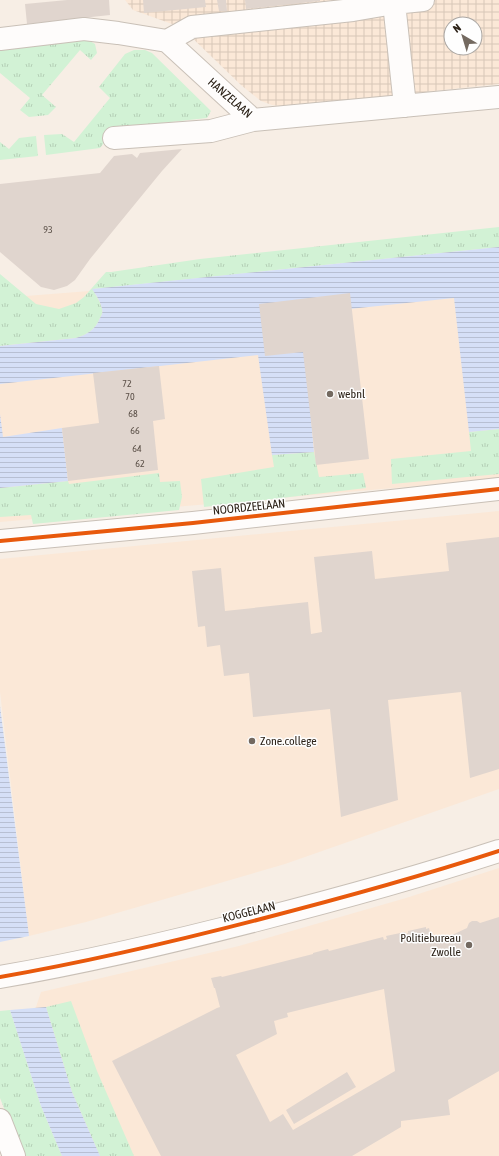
<svg xmlns="http://www.w3.org/2000/svg" width="499" height="1156" font-family="'Asap Condensed',sans-serif">
<style>
.built{fill:#fbe8d7}
.industrial{fill:url(#industrial-grid);fill-rule:evenodd}
.grass{fill:url(#grass-tufts)}
.water{fill:url(#water-rules)}
.building{fill:#e0d5ce;fill-rule:evenodd}
.lines{fill:none;stroke-linecap:round;stroke-linejoin:round}
.minor-casing{stroke:#c9c0b7;stroke-width:24}
.minor{stroke:#fefcfb;stroke-width:22}
.cycleway-casing{stroke:#fefefe;stroke-width:6}
.cycleway{stroke:#e8590c;stroke-width:4}
.poi-dot{fill:#736960;stroke:#fefefe;stroke-width:1.5}
.labels{text-anchor:middle;dominant-baseline:central;stroke-width:3;stroke-linejoin:round;paint-order:stroke}
.number-label{font-size:10px;fill:#5b5048}
.street-label{font-size:12px;fill:#2c2218;stroke:#fefefe}
.poi-label{font-size:12px;fill:#2c2218;stroke:#fefefe;text-anchor:start}
</style>
<defs>
<pattern id="industrial-grid" width="8" height="8" patternUnits="userSpaceOnUse"><rect width="8" height="8" fill="#fbe8d7"/><path d="M0 4h8M4 0v8" fill="none" stroke="#d7c7b8"/></pattern>
<pattern id="grass-tufts" width="24" height="20" patternUnits="userSpaceOnUse"><rect width="24" height="20" fill="#d2f2d5"/><path d="M3 7l-1-3M5 7V3M7 7l1-3M15 17l-1-3M17 17v-4M19 17l1-3" fill="none" stroke="#b4cfb6"/></pattern>
<pattern id="water-rules" width="6" height="5" patternUnits="userSpaceOnUse"><rect width="6" height="5" fill="#d5dff7"/><path d="M0 2.5h6" fill="none" stroke="#b7bfd3"/></pattern>
</defs>
<rect width="100%" height="100%" fill="#f7eee5"/>
<path class="built" d="M499,259v220l-499,43v-224z
M499,511v278l-214,75 -199,58 -57,14 -29,-244v-133z
M499,868v288h-416l-52,-134 10,-30 198,-46 167,-48z"/>
<path class="industrial" d="M125,0h374v84l-213,23 -14,-2 -11,-4 -19,-15 -57,-55 -13,-7 -39,-14zM451,24h24v24h-24z"/>
<path class="grass" d="M88,40l7,4 2,9 -6,7 -11,-10 -38,45 14,12 -8,8 -19,2 -9,-7 10,-12 -30,-25v-23z
M134,50h11l7,3 59,58 -4,7 -91,10 -16,20 -54,7 -2,-20 18,-1 12,8 36,-44 -11,-11 26,-33z
M36,136l2,20 -38,4v-18l9,7 10,-11z
M499,227v20l-406,42c2,6 8,13 9,20 1,4 0,6 -2,9 -5,12 -12,16 -24,20l-76,8v-72l36,30 23,5 17,-6 8,-6 22,-25h5l89,-13z
M499,429v45l-107,10 -1,-25 80,-8 -2,-19z
M314,452l5,25 44,-4 3,15 -162,19 -3,-28 73,-12 -2,-12z
M159,473l1,9 20,-1 2,16 -3,13 -146,14 -2,-9 -31,2v-29l68,-7 1,3z
M71,1001l26,70 37,85h-34l-28,-64 -26,-85z
M10,1010l31,96 21,50h-39l-23,-58v-87z"/>
<path class="water" d="M499,247v182l-30,3 -15,-134 -152,16 12,138 -42,3 -14,-100 -258,29v-38l76,-8c12,-4 19,-8 24,-20 2,-3 3,-5 2,-9 -1,-7 -6,-14 -10,-20z
M0,414l3,23 59,-9 6,53 -68,7z
M0,706l29,230 -29,6z
M46,1007l26,85 28,64h-38l-21,-50 -31,-96z"/>
<path class="building" d="M67,0h42l1,15 -83,9 -2,-20z
M143,0h62l1,7 -62,6z
M217,0h9l1,11h-8z
M245,0h75v1l-74,8z
M182,149l-20,22 -72,88 -15,21 -8,6 -13,4 -13,-3 -41,-35v-68l100,-11 14,-17 18,-2 5,4 3,-5z
M350,293l19,166 -53,6 -13,-113 -38,4 -6,-52z
M159,366l6,53 -12,2 5,49 -90,11 -6,-53 37,-5 -6,-50z
M499,537v232l-29,9 -9,-86 -73,8 10,100 -57,17 -11,-108 -77,8 -4,-44 -25,3 -4,-31 -13,2 -2,-21 -7,1 -6,-56 29,-3 4,43 83,-9 3,32 11,-2 -8,-75 58,-6 3,28 74,-8 -3,-28z
M499,917v154l-51,29 2,15 -49,6v6l-49,29h-191l-49,-95 105,-53 3,-1 -5,-19h-1l-3,-10 10,-2 1,1 91,-23v-1l15,-4 1,2 54,-14 1,3 3,-1 -1,-3 19,-4 1,2 2,-1v-2l18,-4v2l3,-1 3,13 18,-6v1l17,-8 2,-5 3,-2h5l3,2zM384,989l11,82 -102,59 -10,-16 -13,8 -34,-67 41,-21 -3,-13 14,-4 -1,-4z
M347,1072l9,15 -62,37 -8,-14z"/>
<g class="lines">
<defs>
<path id="minor" d="M394,3l11,103
M0,39l84,-10 34,4 49,8 86,79 246,-23
M167,41l25,-14 161,-17 41,-7 29,-3
M114,138l97,-7 42,-11
M0,541l193,-18 306,-34
M0,977c87,-15 172,-35 257,-57 82,-21 162,-43 242,-69
M0,1120l14,36"/>
</defs>
<use href="#minor" class="minor-casing"/>
<use href="#minor" class="minor"/>
<defs>
<path id="cycleway" d="M0,541l193,-18 306,-34
M0,977c87,-15 172,-35 257,-57 82,-21 162,-43 242,-69"/>
</defs>
<use href="#cycleway" class="cycleway-casing"/>
<use href="#cycleway" class="cycleway"/>
</g>
<g class="poi-dot">
<circle cx="330" cy="394" r="4"/>
<circle cx="252" cy="741" r="4"/>
<circle cx="469" cy="945" r="4"/>
</g>
<g class="labels">
<g class="number-label">
<text x="48" y="229">93</text>
<text x="127" y="383">72</text>
<text x="130" y="396">70</text>
<text x="133" y="413">68</text>
<text x="135" y="430">66</text>
<text x="137" y="448">64</text>
<text x="140" y="463">62</text>
</g>
<g class="street-label">
<text transform="translate(230 98) rotate(41)">HANZELAAN</text>
<text transform="translate(249 507) rotate(-6)">NOORDZEELAAN</text>
<text transform="translate(249 912) rotate(-14)">KOGGELAAN</text>
</g>
<g class="poi-label">
<text x="338" y="394">webnl</text>
<text x="260" y="741">Zone.college</text>
<text x="461" y="938" text-anchor="end">Politiebureau<tspan x="461" dy="14">Zwolle</tspan></text>
</g>
</g>
<g transform="translate(463 36) rotate(322)"><circle r="19" fill="#fefefe" stroke="#aaa6a2"/>
<path d="M0-3L7 15L0 10L-7 15Z" fill="#736960"/>
<text y="-6" font-size="11" font-weight="bold" text-anchor="middle" fill="#2c2218">N</text>
</g>
</svg>
